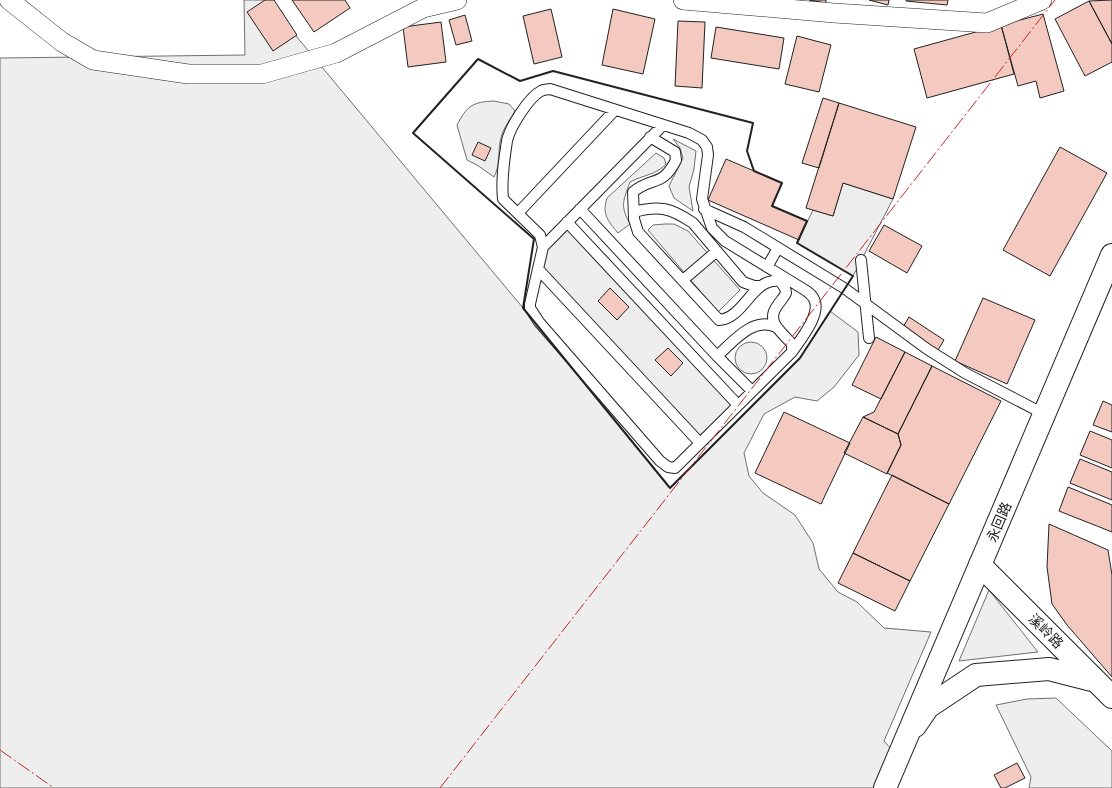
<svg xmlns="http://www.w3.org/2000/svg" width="1112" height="788" font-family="'IBM Plex Serif','Noto Sans SC',serif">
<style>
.green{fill:#eee;stroke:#6f6f6f}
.parking{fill:#ededed;stroke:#6f6f6f}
.building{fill:#f3c9c0;stroke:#222}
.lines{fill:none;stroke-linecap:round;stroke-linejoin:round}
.service-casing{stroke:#222;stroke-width:12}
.minor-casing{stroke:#222;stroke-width:20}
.tertiary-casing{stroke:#222;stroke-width:24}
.primary-casing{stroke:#222;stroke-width:24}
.service{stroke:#fff;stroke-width:10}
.minor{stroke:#fff;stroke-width:19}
.tertiary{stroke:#fff;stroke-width:22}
.primary{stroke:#fff;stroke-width:22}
.wall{stroke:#222;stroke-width:2}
.power{stroke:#c62828;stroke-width:1;stroke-dasharray:14 3 2 3;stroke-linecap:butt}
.labels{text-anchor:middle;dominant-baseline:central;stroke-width:3;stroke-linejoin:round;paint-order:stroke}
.street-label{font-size:14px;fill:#222;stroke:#fff}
</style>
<rect width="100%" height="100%" fill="#fff"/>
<path class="green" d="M244,0h22l257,308 147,180 130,-130 30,-47 28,21 1,23 -25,32 -17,14 -22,-4 -31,17 -20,39 5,23 14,17 32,22 18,28 6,26 19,23 19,10 27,26 47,4 -47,109 14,16 -16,31h-882v-730l245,-3z
M494,101l15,3 6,7c-4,7 -10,15 -13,23 -5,14 -1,31 -8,43l-17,-12 -10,-5 -10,-35c10,-19 15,-23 37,-24z
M673,139l23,12 -2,18 -5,18 4,24 -19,-13 -5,-12 14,-28 -3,-10z
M656,153l8,5 2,6c-10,11 -23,11 -36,18 -7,19 -10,24 0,42l-12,9c-11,-13 -16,-19 -11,-35z
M665,224h9l14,7 52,59 -22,22 -70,-82 5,-5z
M735 358a16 16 0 1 1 32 0a16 16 0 1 1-32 0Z
M989,590l49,62 -79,9z
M1056,698l56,53v37h-83l2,-11 -35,-72 31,-6z"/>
<path class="parking" d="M843,183l50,16 -40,77 -56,-33 16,-33 20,6z
M567,222l171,183 -38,38 -162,-174 5,-22z"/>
<path class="building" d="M265,0h9l23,35 -24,16 -26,-39z
M292,0h53l5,8 -36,24z
M809,0h17v3z
M869,0h20l-1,5z
M906,0h42l-1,5 -41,-4z
M1112,0v44l-23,-43z
M1089,1l23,43v18l-27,14 -30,-57z
M551,9l11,48 -28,7 -11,-48z
M613,9l42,10 -12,55 -41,-9z
M1043,14l21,77 -24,7 -4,-17 -18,5 -17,-61z
M465,15l7,26 -16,4 -7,-25z
M678,21l27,1 -3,66 -27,-2z
M441,22l5,40 -38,5 -5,-40z
M1001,25l13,49 -87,24 -13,-49z
M716,27l68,11 -5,31 -68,-11z
M797,36l34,9 -12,47 -34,-8z
M823,98l16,5 -20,65 -17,-5z
M839,103l77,24 -23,72 -50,-16 -10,33 -27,-8z
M478,142l13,6 -6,13 -13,-6z
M1060,147l47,26 -57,103 -47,-26z
M726,159l56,24 -10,23 35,15 -8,19 -91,-40z
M884,225l38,21 -15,27 -38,-22z
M610,288l19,19 -12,13 -19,-19z
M983,298l52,22 -28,64 -52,-23z
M909,317l35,23 -6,10 -35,-23z
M876,337l29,15 -24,47 -29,-14z
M668,348l15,15 -12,13 -16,-16z
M905,352l27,14 -34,68 -35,-17 11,-5z
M932,366l69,35 -52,103 -62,-31 14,-28 -3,-11z
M1103,401l9,4v27l-19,-7z
M784,412l66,31 -29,61 -66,-31z
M863,417l35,17 3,11 -14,29 -43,-21z
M1090,431l22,9v28l-32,-13z
M1080,459l32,13v28l-42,-17z
M892,475l57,29 -39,77 -57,-28z
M1068,487l44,18v27l-53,-21z
M1049,524l59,26 4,25v102l-45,-52 -15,-21 -5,-37z
M853,553l57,28 -15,30 -57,-28z
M1017,763l8,15 -20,10h-4l-7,-13z"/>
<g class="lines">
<defs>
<path id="service" d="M650,137l25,15 1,8c-14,28 -24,16 -43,32l1,27 4,13 81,88c26,-2 33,-43 61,-39l5,7 1,5c-2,5 -6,8 -9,13 -12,16 6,27 15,38v8l-117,116 -7,-1 -8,-6 -121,-139 -9,-14v-4l13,-57 -3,-12 -37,-36c-2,-19 1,-39 4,-58 3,-14 22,-44 34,-50 3,-2 6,-1 9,-2l139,44 13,7 5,7 1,8 -6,44 10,29 13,13 80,49c3,2 7,5 9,9 8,15 -14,41 -22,53
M580,209l137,147
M704,209l40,18 100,61 83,61 38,24 79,41
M634,212c25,-7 37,-4 59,11l50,59 11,4h7
M518,213l97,-103
M567,222l171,183
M543,247l120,-122
M861,260l8,78
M767,267l11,-19
M538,269l162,174
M683,280l34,-29
M752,391l-35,-35c16,-14 36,-40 59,-29"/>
<path id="minor" d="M9,0l53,42 31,18 95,14h74l74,-21 87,-45 34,-8
M683,0l151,13 153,10 55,-23"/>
<path id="tertiary" d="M980,565l132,132
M915,726l13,-19 48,-32 73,-6 47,12"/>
<path id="primary" d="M885,788l227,-533"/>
</defs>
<use href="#service" class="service-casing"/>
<use href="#minor" class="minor-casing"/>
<use href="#tertiary" class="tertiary-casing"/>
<use href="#primary" class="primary-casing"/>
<use href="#service" class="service"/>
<use href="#minor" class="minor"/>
<use href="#tertiary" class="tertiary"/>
<use href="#primary" class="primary"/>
<path class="wall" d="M478,59l42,22 33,-10 200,52 -6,28 7,20 28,12 -10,23 35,15 -10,22 56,33 -53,82 -130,130 -147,-180 11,-69 -121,-106z"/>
<path class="power" d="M0,750l54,38
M440,788l615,-788"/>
</g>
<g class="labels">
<g class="street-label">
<text transform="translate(999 522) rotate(-67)">永回路</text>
<text transform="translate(1046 631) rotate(45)">溪岭路</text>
</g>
</g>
</svg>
